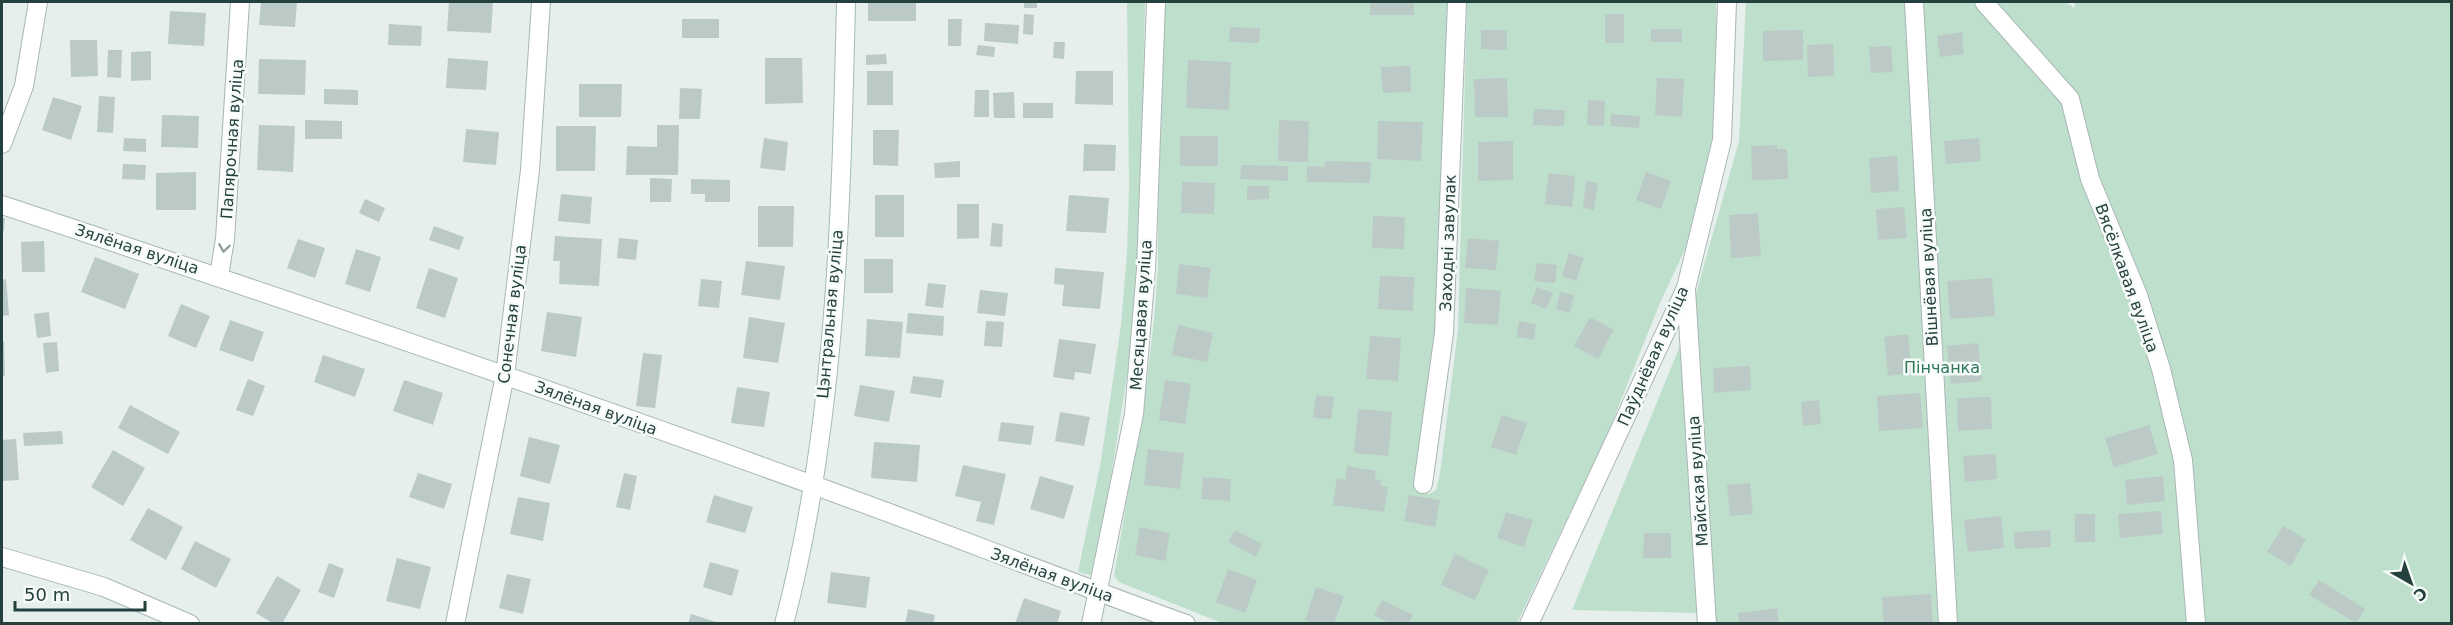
<svg xmlns="http://www.w3.org/2000/svg" width="2453" height="625" font-family="'DejaVu Sans',sans-serif">
<style>
.green{fill:#bfdfcd}
.building{fill:#bbcac6}
.lines{fill:none;stroke-linecap:round;stroke-linejoin:round}
.street-casing{stroke:#a8b7b4;stroke-width:20}
.secondary-casing{stroke:#a4bab6;stroke-width:20}
.street{stroke:#fff;stroke-width:18}
.secondary{stroke:#fff;stroke-width:18}
.oneway{stroke:#92a09e}
.labels{text-anchor:middle;dominant-baseline:central;stroke-width:5;stroke-linejoin:round;paint-order:stroke}
.street-label{font-size:16px;fill:#24413e;stroke:#f7fbf9}
.park-label{font-size:16px;fill:#2e7858;stroke:#f7fbf9}
</style>
<rect width="100%" height="100%" fill="#e6efec"/>
<path class="green" d="M1127,2h18l-5,213 -9,136 -33,207 -3,13 -5,4 -12,-3 23,-111 20,-136 6,-72 2,-65z
M1164,2h285l-13,330 -23,152 7,7 9,3 7,-4 4,-16 18,-144 9,-328h249v133l-28,108 -28,60 -53,132 -90,188h-295l-103,-41 -5,-6 33,-195 7,-62 4,-52v-51z
M1746,2h320l8,6 1,-6h376v621l-752,1 -1,-11 -126,-3 112,-274 55,-195z"/>
<path class="building" d="M261,2h36l-2,25 -36,-2z
M449,2h44l-2,31 -44,-2z
M868,2h48v19h-48z
M1024,2h13v6h-13z
M1370,2h44v13h-44z
M170,11l36,2 -2,33 -36,-2z
M1024,14l10,1 -1,20 -10,-1z
M1605,14h19v29h-19z
M682,19h37v19h-37z
M948,19h14l-1,27h-13z
M985,23l34,2 -1,19 -34,-3z
M389,24l33,2 -1,20 -33,-1z
M1230,27l30,1 -1,15 -30,-1z
M1651,29h31v13h-31z
M1481,30h26v20l-26,-1z
M1803,30v30l-40,1v-30z
M1962,32l2,22 -24,3 -3,-21z
M70,40h27l1,36 -27,1z
M1054,42h11l-1,17 -11,-1z
M1833,44l1,32 -26,1 -1,-32z
M978,45l17,2 -1,10 -18,-2z
M1891,46l2,26 -22,1 -2,-26z
M108,50h14l-1,28 -14,-1z
M151,51v29l-20,1v-29z
M886,54l1,10 -21,1v-10z
M448,58l40,3 -2,29 -40,-2z
M765,58h37l1,45 -38,1z
M259,59l47,1 -1,35 -47,-1z
M1188,60l43,2 -2,48 -43,-2z
M1410,66l1,26 -28,1 -2,-26z
M867,71h26v34h-26z
M1076,71h37v34l-38,-1z
M1507,78l1,39h-33l-1,-38z
M1657,78l27,1 -2,38 -27,-2z
M579,84h43l-1,33h-42z
M680,88l22,1 -2,30h-21z
M324,89l34,1v15l-34,-1z
M975,90h14v27h-15z
M1014,92l1,26h-21l-1,-25z
M99,96l16,1 -2,36 -16,-1z
M53,97l29,9 -11,34 -29,-10z
M1588,100l17,1 -1,25 -17,-1z
M1023,103h30v15h-30z
M1534,109l31,1 -1,16 -31,-1z
M1611,114l29,2 -1,12 -29,-2z
M162,115l37,1 -1,32 -37,-1z
M305,120l37,1v18h-37z
M1279,120l30,1 -1,41 -30,-1z
M1378,121l45,1 -2,39 -44,-2z
M259,125l36,1 -2,46 -36,-2z
M657,125h22l-1,50h-52l1,-29 30,1z
M556,126h40l-1,45h-39z
M466,129l33,3 -3,33 -33,-3z
M873,130h26l-1,36 -25,-1z
M1180,136h38v30h-38z
M124,138l22,1v13l-23,-1z
M764,138l24,4 -3,29 -25,-3z
M1979,138l2,23 -35,3 -2,-23z
M1513,141v39l-35,1v-39z
M1084,144l32,1 -1,26h-32z
M1777,145v4h10l1,30 -36,1 -1,-34z
M1897,156l2,35 -28,2 -2,-35z
M960,161v16l-25,1 -1,-15z
M1325,161l46,1 -1,21 -63,-1v-16l18,1z
M123,164l23,1 -1,15 -23,-1z
M1241,165l47,1v15l-48,-2z
M196,172v38h-40v-37z
M1646,172l25,9 -10,28 -25,-9z
M1549,173l26,3 -3,31 -27,-3z
M650,178l22,1 -1,23h-21z
M691,179l39,1v22h-25v-8h-14z
M1586,181l12,2 -4,27 -11,-2z
M1182,182l33,1 -1,31 -33,-1z
M1247,186h22v13l-22,1z
M561,194l31,3 -2,27 -32,-3z
M875,195h29v42h-29z
M1069,195l40,3 -3,35 -40,-2z
M365,199l20,9 -6,14 -20,-9z
M957,204h22v34l-22,1z
M758,206h36l-1,41h-35z
M1904,207l3,31 -29,2 -2,-31z
M1758,213l3,43 -30,2 -2,-43z
M1373,216l32,1 -1,32 -32,-1z
M2,218h3l-1,13h-2z
M992,223l11,1 -1,23 -12,-1z
M434,226l30,11 -5,13 -30,-10z
M555,236l47,3 -3,47 -40,-2 1,-23h-7z
M619,238l19,2 -2,20 -19,-2z
M1468,238l31,3 -3,29 -31,-2z
M298,239l27,9 -10,30 -28,-10z
M44,241l1,31h-23l-1,-30z
M356,249l25,8 -11,35 -25,-8z
M1569,253l15,5 -8,23 -14,-5z
M95,257l44,17 -14,35 -44,-17z
M864,259h29v34h-29z
M746,261l39,5 -5,34 -39,-5z
M1537,263l20,2 -2,18 -21,-2z
M1179,264l32,4 -4,30 -31,-4z
M429,268l29,10 -13,40 -29,-10z
M1055,268l49,4 -4,37 -38,-3 2,-21 -10,-1z
M1380,276l34,1 -1,34 -35,-2z
M1992,278l3,38 -45,3 -3,-38z
M6,279l3,36 -7,1v-36z
M701,279l21,2 -3,27 -21,-2z
M928,283l18,2 -3,23 -18,-2z
M1537,287l16,6 -7,16 -15,-6z
M1466,288l35,3 -3,34 -34,-2z
M980,290l28,3 -3,23 -28,-3z
M1560,292l14,3 -4,18 -14,-4z
M181,304l29,12 -14,32 -28,-12z
M49,312l2,24 -14,2 -3,-24z
M547,312l35,5 -6,40 -35,-6z
M908,313l36,3 -1,20 -37,-3z
M749,317l36,6 -7,40 -35,-5z
M1590,317l24,13 -16,29 -24,-13z
M867,319l36,3 -3,36 -35,-2z
M230,320l34,12 -11,30 -34,-12z
M986,321l18,1 -2,25 -18,-1z
M1519,321l17,3 -2,16 -17,-3z
M1178,325l35,8 -6,29 -35,-7z
M1908,334l4,39 -24,3 -4,-39z
M1370,336l31,2 -3,43 -32,-2z
M1059,339l37,5 -5,30 -16,-2 -1,8 -21,-3z
M2,341h2l1,35h-3z
M57,342l2,29 -13,2 -3,-30z
M1978,343l4,38 -31,3 -4,-38z
M643,353l19,2 -7,53 -19,-2z
M323,355l42,14 -10,28 -41,-15z
M1750,366l1,24 -37,3 -1,-25z
M913,376l31,4 -3,18 -31,-5z
M248,379l17,7 -12,30 -17,-6z
M404,380l39,13 -10,32 -40,-14z
M1165,380l26,4 -6,40 -26,-4z
M860,385l35,6 -6,31 -35,-6z
M737,387l33,5 -6,35 -33,-4z
M1920,393l3,35 -44,3 -2,-35z
M1316,395l18,2 -3,22 -18,-1z
M1991,397l1,32 -34,2 -1,-33z
M1819,400l2,24 -18,2 -2,-24z
M130,405l50,27 -12,22 -50,-26z
M1358,409l34,3 -4,44 -34,-3z
M1060,412l30,5 -6,29 -29,-5z
M1502,415l25,8 -11,32 -25,-8z
M1001,422l33,4 -3,19 -33,-4z
M2149,425l9,29 -44,13 -9,-29z
M62,431l1,13 -39,2 -1,-13z
M529,437l31,8 -10,39 -30,-8z
M16,439l3,41 -17,1v-41z
M874,442l46,3 -3,37 -46,-4z
M1148,449l36,4 -4,36 -36,-4z
M113,450l32,18 -22,38 -32,-19z
M1996,454l1,25 -32,3 -2,-26z
M963,465l43,9 -12,51 -18,-4 5,-19 -26,-6z
M1347,466l29,5 -1,8 6,1 -1,5 8,2 -4,25 -51,-7 4,-27 8,2z
M418,473l34,11 -8,25 -35,-12z
M624,473l13,3 -7,34 -14,-3z
M1040,476l34,10 -10,33 -34,-10z
M2163,476l2,25 -38,4 -2,-25z
M1203,477l28,2 -1,22 -29,-2z
M1750,483l3,31 -23,2 -3,-31z
M714,495l39,12 -8,26 -39,-11z
M1409,495l31,5 -5,27 -31,-6z
M518,497l32,6 -7,38 -33,-7z
M148,508l35,19 -17,33 -36,-20z
M2161,511l2,23 -43,4 -2,-24z
M1506,512l27,8 -9,27 -27,-9z
M2075,514h20v28h-20z
M2001,516l3,32 -36,4 -4,-32z
M2283,526l23,13 -15,27 -24,-14z
M1140,527l30,6 -5,28 -30,-6z
M1235,530l27,14 -6,13 -28,-15z
M2050,530l1,17 -36,2 -1,-17z
M1644,533h27v25h-28z
M195,541l36,18 -15,29 -35,-19z
M1455,554l34,16 -14,30 -34,-15z
M397,558l34,9 -11,42 -34,-8z
M710,562l29,8 -7,26 -29,-9z
M329,563l15,6 -10,29 -16,-6z
M1228,569l29,11 -12,33 -29,-11z
M831,572l39,5 -4,31 -39,-5z
M507,574l24,5 -8,35 -24,-6z
M277,576l24,14 -19,34h-8l-18,-11z
M2319,580l46,29 -9,14 -47,-28z
M1316,587l28,9 -10,28h-20l-9,-4z
M1931,594l2,30h-49l-2,-27z
M1024,598l37,13 -4,13h-42z
M1382,600l31,15 -5,9h-17l-17,-9z
M1777,608l2,16h-40l-1,-11z
M908,609l27,6 -2,9h-28z
M691,614l28,9v1h-31z"/>
<g class="lines">
<defs>
<path id="street" d="M1914,2l34,622
M1984,2l86,97 20,80 48,116 23,74 22,91 13,164
M2,144l22,-58 14,-84
M2,205c271,90 542,182 811,280 125,45 248,94 373,139
M219,276l6,-37 15,-237
M1686,290l21,334
M1423,484l21,-151 13,-331
M2,557l102,30 86,37
M455,624l50,-249 25,-205 11,-168
M1091,624l43,-210 12,-145 10,-267
M1529,624l157,-336 36,-148 5,-138"/>
<path id="secondary" d="M784,624c53,-202 57,-415 62,-622"/>
</defs>
<use href="#street" class="street-casing"/>
<use href="#secondary" class="secondary-casing"/>
<use href="#street" class="street"/>
<use href="#secondary" class="secondary"/>
</g>
<defs><path id="oneway-chevron" d="M-2-3.5L2.5 0L-2 3.5" fill="none" stroke-width="1.6" stroke-linecap="round" stroke-linejoin="round" transform="scale(1.5)"/></defs>
<use class="oneway" href="#oneway-chevron" transform="translate(224 248) rotate(99)"/>
<g class="labels">
<g class="street-label">
<text transform="translate(232 139) rotate(-86)">Папярочная вуліца</text>
<text transform="translate(1448 243) rotate(-88)">Заходні завулак</text>
<text transform="translate(137 249) rotate(18)">Зялёная вуліца</text>
<text transform="translate(1929 277) rotate(-93)">Вішнёвая вуліца</text>
<text transform="translate(2127 278) rotate(70)">Вясёлкавая вуліца</text>
<text transform="translate(512 314) rotate(-83)">Сонечная вуліца</text>
<text transform="translate(830 314) rotate(-85)">Цэнтральная вуліца</text>
<text transform="translate(1141 315) rotate(-86)">Месяцавая вуліца</text>
<text transform="translate(1653 356) rotate(-66)">Паўднёвая вуліца</text>
<text transform="translate(596 408) rotate(20)">Зялёная вуліца</text>
<text transform="translate(1698 481) rotate(-94)">Майская вуліца</text>
<text transform="translate(1052 575) rotate(20)">Зялёная вуліца</text>
</g>
<g class="park-label">
<text x="1942" y="367">Пінчанка</text>
</g>
</g>
<rect width="2453" height="625" fill="none" stroke="#24413e" stroke-width="6"/>
<g transform="translate(2411 583) rotate(140)" stroke="#f7fbf9" stroke-width="4.5" paint-order="stroke">
<path d="M0-4.5L10 22L0 15L-10 22Z" fill="#24413e"/>
<text y="-9" font-size="16" font-weight="bold" text-anchor="middle" fill="#24413e">С</text>
</g>
<path d="M15 601v9h130v-9" fill="none" stroke="#24413e" stroke-width="3"/>
<text x="24" y="601" font-size="18" fill="#24413e" stroke="#f7fbf9" stroke-width="4.5" paint-order="stroke">50 m</text>
</svg>
